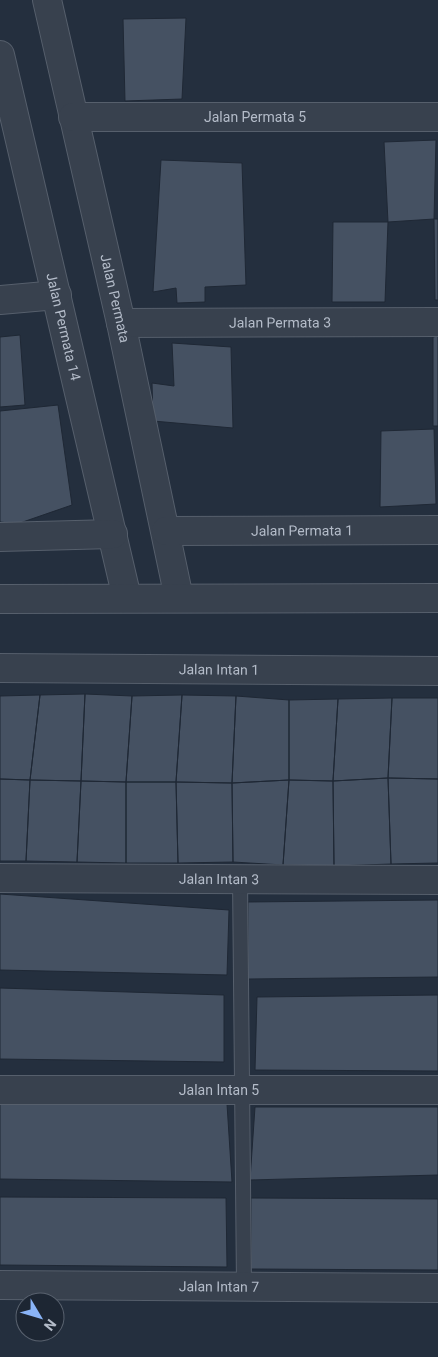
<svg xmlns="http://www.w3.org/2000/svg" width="438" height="1357" font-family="Roboto,sans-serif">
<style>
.building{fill:#455162;stroke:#1f2835}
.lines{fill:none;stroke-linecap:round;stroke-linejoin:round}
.service-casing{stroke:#565f6c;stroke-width:16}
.minor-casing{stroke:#565f6c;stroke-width:30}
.service{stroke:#38414e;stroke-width:14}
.minor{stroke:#38414e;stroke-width:28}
.labels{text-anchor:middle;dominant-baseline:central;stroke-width:4.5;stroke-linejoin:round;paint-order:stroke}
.street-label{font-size:14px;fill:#b4bcc9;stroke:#1d2633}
</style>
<rect width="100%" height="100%" fill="#242f3e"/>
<path class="building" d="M186,18l-4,81 -57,2 -2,-82z
M436,140l-2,79 -46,3 -4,-80z
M161,160l81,3 4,122 -41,2v15l-28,1 -1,-15 -23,4z
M434,219h4v81h-3z
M333,222h55l-3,80h-53z
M20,335l5,70 -25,2v-70z
M438,336v90h-5v-89z
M172,343l59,4 2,81 -80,-7 -1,-38 22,3z
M58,405l14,100 -55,19 -17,-2v-111z
M434,429l2,75 -56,3 1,-76z
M85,694l47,2 -6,86 -45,-1z
M85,694l-4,87 -51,-1 10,-85z
M40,695l-10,85 -30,-1v-83z
M182,695l54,1 -4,87 -56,-1z
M182,695l-6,87h-50l6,-86z
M236,696l53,4v80l-57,3z
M392,698h46v81l-50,-1z
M392,698l-4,80 -55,3 5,-82z
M338,699l-5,82 -44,-1v-80z
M388,778l50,1v84l-47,1z
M388,778l3,86 -57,2 -1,-85z
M0,779l30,1 -4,81h-26z
M30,780l51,1 -4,81 -51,-1z
M289,780l44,1 1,85 -51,-1z
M289,780l-6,85 -50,-3 -1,-79z
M81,781l45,1v81l-49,-1z
M126,782h50l2,81h-52z
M176,782l56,1 1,79 -55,1z
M0,894l229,16 -2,65 -227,-5z
M438,900v77l-190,2v-77z
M0,988l224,7v67l-224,-3z
M438,995v76l-183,-1 2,-73z
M0,1099l227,5 5,78 -232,-3z
M255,1107h183v68l-188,5z
M0,1197l226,1 1,69 -227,-2z
M251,1198l187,1v71l-187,-1z"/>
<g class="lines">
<defs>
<path id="service" d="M240,879l4,407"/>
<g id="minor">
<path id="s1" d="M47,0l74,323 58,275"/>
<path id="s2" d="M0,55l127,543"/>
<path id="s3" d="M73,117h365"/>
<path d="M0,300l57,-5"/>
<path id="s4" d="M121,323l317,-1"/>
<path id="s5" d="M166,531l272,-1"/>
<path d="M0,537l113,-3"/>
<path d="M0,599l438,-1"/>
<path id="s6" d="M0,668l438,3"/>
<path id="s7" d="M0,878l438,2"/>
<path id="s8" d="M0,1090h438"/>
<path id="s9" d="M0,1285l438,3"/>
</g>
</defs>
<use href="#service" class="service-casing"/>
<use href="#minor" class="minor-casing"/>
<use href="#service" class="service"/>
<use href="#minor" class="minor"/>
</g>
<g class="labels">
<g class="street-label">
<text stroke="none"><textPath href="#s3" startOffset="182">Jalan Permata 5</textPath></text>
<text stroke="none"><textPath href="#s1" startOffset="306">Jalan Permata</textPath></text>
<text stroke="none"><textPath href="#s4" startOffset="159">Jalan Permata 3</textPath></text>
<text stroke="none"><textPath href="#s2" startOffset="279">Jalan Permata 14</textPath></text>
<text stroke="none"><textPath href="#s5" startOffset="136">Jalan Permata 1</textPath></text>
<text stroke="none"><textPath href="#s6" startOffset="219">Jalan Intan 1</textPath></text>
<text stroke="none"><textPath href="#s7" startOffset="219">Jalan Intan 3</textPath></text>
<text stroke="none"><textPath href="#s8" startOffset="219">Jalan Intan 5</textPath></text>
<text stroke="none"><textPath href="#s9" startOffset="219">Jalan Intan 7</textPath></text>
</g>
</g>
<g transform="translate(40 1317) rotate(128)"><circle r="24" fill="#1d2633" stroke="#59626f"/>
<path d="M0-4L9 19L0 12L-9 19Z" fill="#8ab4f8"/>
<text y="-8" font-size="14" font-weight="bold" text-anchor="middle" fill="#b4bcc9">N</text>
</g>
</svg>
